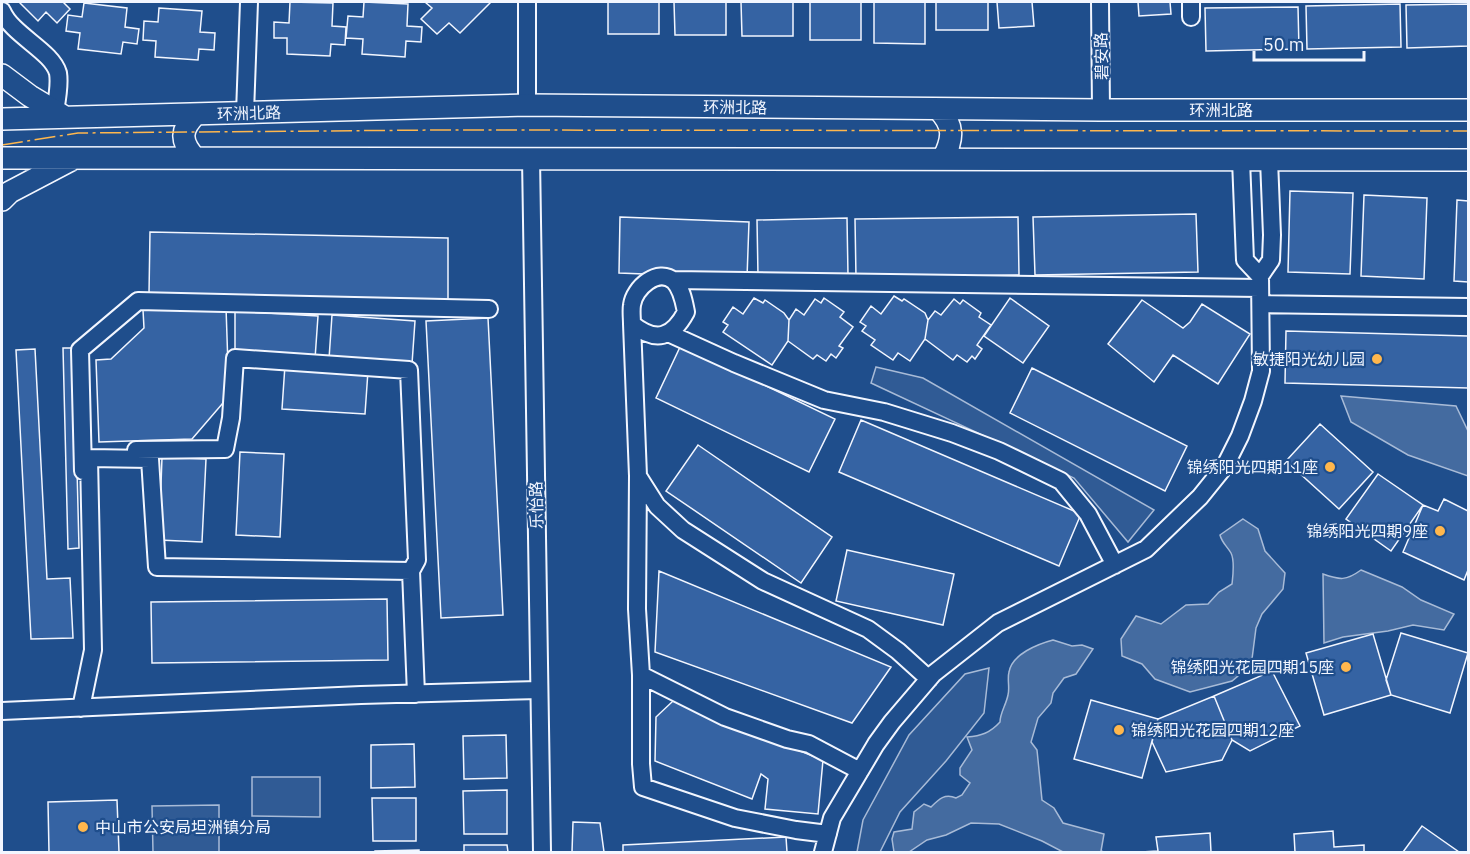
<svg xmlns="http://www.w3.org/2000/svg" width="1470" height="854" font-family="'IBM Plex Sans','Noto Sans SC',sans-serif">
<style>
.green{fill:#305b95;stroke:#a8bbd7;stroke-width:1.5}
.water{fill:#446ba0;stroke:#a8bbd7;stroke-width:1.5}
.building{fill:#3563a3;stroke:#f2f6ff;stroke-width:1.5}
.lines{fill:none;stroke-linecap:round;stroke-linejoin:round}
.minor-casing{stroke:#f2f6ff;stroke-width:20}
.major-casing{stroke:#f2f6ff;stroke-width:24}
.minor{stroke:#1f4e8c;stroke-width:16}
.major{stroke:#1f4e8c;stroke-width:21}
.power{stroke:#ffb74d;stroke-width:1.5;stroke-dasharray:21 4.5 3 4.5;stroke-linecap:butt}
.poi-dot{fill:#ffb74d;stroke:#1f4e8c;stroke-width:2}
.labels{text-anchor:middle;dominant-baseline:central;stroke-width:4.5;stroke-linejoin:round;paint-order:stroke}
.street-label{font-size:16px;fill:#f2f6ff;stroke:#1f4e8c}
.poi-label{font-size:16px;fill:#f2f6ff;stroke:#1f4e8c;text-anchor:end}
</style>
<rect width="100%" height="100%" fill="#1f4e8c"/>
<path class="green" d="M876,367l47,11 231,132 -26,32 -54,-64 -203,-95z
M989,668l-5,45 -38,48 -46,51 -20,40h-23l6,-32 46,-85 56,-61z
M252,777h68v40l-68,-1z
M219,805v47h-66l-1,-46z"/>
<path class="water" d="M1341,396l115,10 12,25v45l-60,-21 -57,-33z
M1243,519l15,10 7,22 20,22 -2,16 -21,25 -6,14 -4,31 -8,12 -12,10 -42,11 -35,-13 -13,-15 -20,-8 -1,-17 15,-23 25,8 25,-19 22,-1 11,-12 13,-8c1,-9 3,-23 -1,-31 -4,-7 -9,-10 -11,-18z
M1361,570l41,17 19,13 33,14 -10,16 -31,-5 -25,6 -45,6 -19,6 -1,-69c17,6 23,7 38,-4z
M1053,640l19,6 10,-1 11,4 -17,25 -12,4 -11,15 -2,10 -13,15 -7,24 6,8 5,50 12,8 9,15 41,11 -3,17 3,1h-41l-21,-11 -43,-17 -28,-1 -25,12 -19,5 -18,12h-15l-2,-13 2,-7 18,-3 2,-17 10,-8 7,3c8,-8 14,-14 25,-9l6,-3 8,-12 -10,-8v-7l12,-18 -5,-13c14,-1 23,-4 33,-15 0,-9 6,-17 8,-27 2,-7 -1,-16 1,-23 3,-18 29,-28 44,-32z"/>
<path class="building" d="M19,2h44l7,7 -13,14 -11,-11 -8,9z
M290,2l43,1 -1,23 14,1 -1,18 -14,-1 -1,12 -43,-2v-16h-13v-16l15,1z
M364,2l44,2 -1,22 15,1 -1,15 -15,-1 -1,16 -43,-3 1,-15 -17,-1 2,-22 15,1z
M425,2h64l1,1 -30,30 -11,-10 -12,11 -16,-15 11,-11z
M608,2h51v32h-51z
M674,2h52v33h-51z
M741,2h52v34h-51z
M810,2h51v38h-51z
M874,2h51v42l-51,-1z
M936,2h52v28h-52z
M997,2h35l2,24 -35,2z
M1138,2h32l1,12 -32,2z
M84,3l43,5 -2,19 14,2 -2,15 -14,-2 -2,12 -43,-5 2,-16 -14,-2 2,-16 14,2z
M1400,4l1,43 -94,2 -1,-43z
M1468,4v42l-61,2 -1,-43z
M1298,7l1,42 -93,2 -1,-43z
M159,8l43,3 -2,21 15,1 -1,17 -15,-1 -1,11 -43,-3 1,-16 -13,-1 1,-19 14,1z
M1290,191l63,2 -3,81 -62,-2z
M1364,195l63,3 -3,81 -63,-3z
M1457,200l11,1v81l-14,-1z
M1196,214l2,58 -163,3 -2,-58z
M620,217l129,5 -2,56 -128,-5z
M1018,217l1,58 -163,3 -1,-59z
M847,218l1,57 -90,1 -1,-56z
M150,232l298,6v63l-299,-7z
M894,296l8,5 2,-2 21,14 3,7 -3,19 -15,22 -12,-8 -5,7 -22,-15 4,-5 -13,-9 4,-5 -6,-4 11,-16 10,8z
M754,298l9,5 2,-3 19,13 5,7 -1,21 -16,24 -49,-33 5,-7 -5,-3 10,-15 10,7z
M824,298l20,14 -4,5 13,10 -14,19 4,2 -7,10 -5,-4 -5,7 -9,-6 -4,4 -25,-18 1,-21 7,-11 8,6 11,-16 6,4z
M1010,298l39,28 -26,37 -39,-27z
M954,299l6,5 3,-4 18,13 -2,4 12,8 -14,20 5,4 -7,10 -3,-3 -5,6 -10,-7 -4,5 -28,-21 3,-19 7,-9 6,4z
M1142,300l41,28 7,-6 12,-18 48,30 -32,50 -45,-29 -19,27 -46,-38z
M226,307l3,89 -37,43 -93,3 -3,-82 15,-1 33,-31 -1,-18z
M235,311l83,5 -3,43 -80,-5z
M332,315l83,6 -3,43 -83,-5z
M488,318l15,297 -62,3 -15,-297z
M1286,331l182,5v52l-183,-5z
M681,345l154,74 -26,53 -153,-74z
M63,348h11l5,200 -11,1z
M35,349l12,230 23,-1 3,60 -42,1 -15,-289z
M285,365l83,6 -3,43 -83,-5z
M1032,368l155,78 -22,45 -155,-78z
M861,420l220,94 -22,52 -220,-94z
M1320,424l53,48 -34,37 -53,-48z
M698,445l134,92 -31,46 -135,-92z
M240,452l44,2 -4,83 -44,-2z
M162,457l44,2 -4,83 -43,-2z
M1378,474l45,31 -32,46 -45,-32z
M1444,499l24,12v59l-4,10 -61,-28 20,-47 15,6z
M847,550l107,24 -11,51 -107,-24z
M659,571l232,96 -39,56 -197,-71z
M387,599l1,61 -236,3 -1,-61z
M1401,633l67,20 -18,60 -59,-18 -5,-15z
M1373,634l18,61 -67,20 -18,-62z
M1272,671l28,55 -50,25 -18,-11 -18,-44z
M1214,696l18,44 -10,20 -56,12 -14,-30 6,-23z
M1091,700l67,19 -16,59 -68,-19z
M673,701l150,59 -5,54 -53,-5 3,-30 -7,-5 -9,25 -97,-38 1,-44z
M506,735l1,43 -43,1 -1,-43z
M414,744l1,43 -44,1v-43z
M507,790v44h-43l-1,-43z
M372,798h44v43h-43z
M117,800l2,52h-70l-1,-50z
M573,822l27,1 4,29h-32z
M1422,826l37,26h-56z
M1333,831l1,16 30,-2v7h-69l-1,-18z
M1210,833l1,19h-70l17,-1 -2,-14z
M786,837l1,15h-164v-7z
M464,845h43l1,7h-44z
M419,850v2h-44v-1z"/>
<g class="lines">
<defs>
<path id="minor" d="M527,2v103
M1100,2l1,108
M2,11c10,24 50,40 56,62 2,12 -1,27 -3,38
M1191,17v-15
M245,113l4,-111
M531,158l11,694
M1241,160l4,100 15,16
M673,280l587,8
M1261,304l207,3
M632,324c24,19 40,14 54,-12 -2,-10 -4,-23 -12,-31 -16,-14 -40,7 -42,24 -1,6 0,13 0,19l6,152 -1,133 4,66v89l2,23 92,31 61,12 32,4
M668,333l66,30 90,37 60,12 68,21 47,18 62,30 27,33 27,51
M136,450l89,-1 6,-31 4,-60 174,12 8,190 -6,11
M83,471l-3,-121 58,-49 351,8
M638,476l19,30 26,24 80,51 105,48 30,22 31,28
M641,675l84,42 62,22 22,5 51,27
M81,708l12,-58 -4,-192 61,1 7,108 254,4 5,123
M2,711l359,-16 178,-5
M823,852l9,-34 44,-74 16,-22 41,-48 65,-51 148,-74 54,-52 25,-31 15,-30 13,-35 8,-30 -1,-95 11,-16 1,-25 -3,-75"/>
<path id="major" d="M2,75l28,21 35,21
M938,109c17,17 15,30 5,50
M2,119l525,-14 574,5h367
M2,158l1466,2
M195,158c-15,-17 -15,-28 1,-44
M2,200l8,-8 61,-32"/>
</defs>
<use href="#minor" class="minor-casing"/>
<use href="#major" class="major-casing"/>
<use href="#minor" class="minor"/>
<use href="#major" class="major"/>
<path class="power" d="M2,145l76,-12 360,-3 1030,1"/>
</g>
<g class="poi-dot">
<circle cx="1377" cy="359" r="6"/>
<circle cx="1330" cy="467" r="6"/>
<circle cx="1440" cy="531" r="6"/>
<circle cx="1346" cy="667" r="6"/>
<circle cx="1119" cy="730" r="6"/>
<circle cx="83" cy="827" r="6"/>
</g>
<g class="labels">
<g class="street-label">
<text transform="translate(1101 56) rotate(-91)">碧安路</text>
<text transform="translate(735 107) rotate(1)">环洲北路</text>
<text x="1221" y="110">环洲北路</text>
<text transform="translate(249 113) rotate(-2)">环洲北路</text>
<text transform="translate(536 505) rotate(-91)">乐怡路</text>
</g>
<g class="poi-label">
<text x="1365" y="359">敏捷阳光幼儿园</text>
<text x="1318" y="467">锦绣阳光四期11座</text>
<text x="1428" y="531">锦绣阳光四期9座</text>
<text x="1334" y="667">锦绣阳光花园四期15座</text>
<text x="1131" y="730" text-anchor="start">锦绣阳光花园四期12座</text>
<text x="95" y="827" text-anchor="start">中山市公安局坦洲镇分局</text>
</g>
</g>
<rect width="1470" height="854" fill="none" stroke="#f2f6ff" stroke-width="6"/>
<path d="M1254 51v9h110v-9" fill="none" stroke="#f2f6ff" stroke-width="3"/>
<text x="1263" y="51" font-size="18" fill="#f2f6ff" stroke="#1f4e8c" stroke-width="4.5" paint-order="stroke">50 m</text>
</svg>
